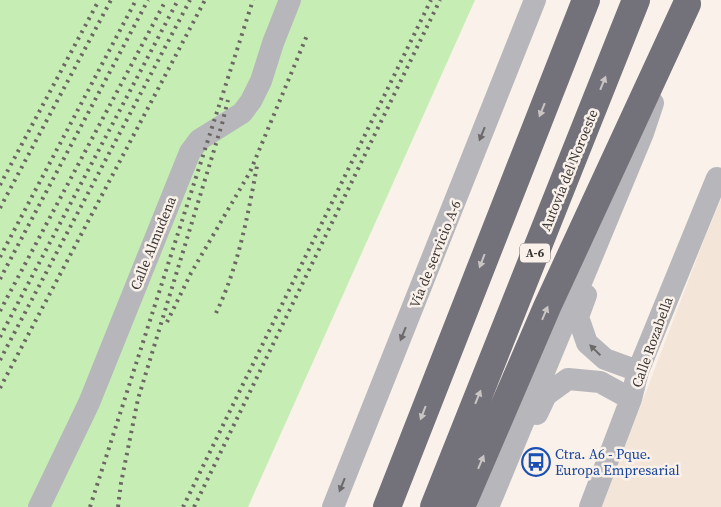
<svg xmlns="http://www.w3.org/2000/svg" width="721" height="507" font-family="'Source Serif 4',serif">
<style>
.built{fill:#f4e5d9}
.green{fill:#c6eeb4}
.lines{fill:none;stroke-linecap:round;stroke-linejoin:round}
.minor{stroke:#b7b7bb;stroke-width:22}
.highway{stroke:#73727b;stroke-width:28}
.rail{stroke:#6c6763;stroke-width:4;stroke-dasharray:2.5 5;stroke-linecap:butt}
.oneway{fill:#cac5c3}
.oneway2{fill:#6b6969}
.labels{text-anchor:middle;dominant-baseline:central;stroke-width:5;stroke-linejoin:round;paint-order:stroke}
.shield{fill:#f9f1ea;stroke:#736d6a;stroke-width:1}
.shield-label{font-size:12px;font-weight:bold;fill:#393533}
.street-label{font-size:14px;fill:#393533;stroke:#f9f1ea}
.transit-label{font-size:14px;fill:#164399;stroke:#f9f1ea;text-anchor:start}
</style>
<rect width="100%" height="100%" fill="#f9f1ea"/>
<path class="built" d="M721,199v308h-119l102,-267z"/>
<path class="green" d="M0,0h475l-227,507h-248z"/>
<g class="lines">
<path class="minor" d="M586,295l-8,22 9,26 18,16 33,12
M537,414l9,-19 22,-16 32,3 31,17
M39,507l50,-104 101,-251 9,-12 43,-27 9,-12 10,-20 12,-38 17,-43
M333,507l202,-507
M488,507l155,-374 10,-30
M590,507l41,-108 7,-28 79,-193"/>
<path class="highway" d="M387,507l199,-507
M434,507l202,-507
M461,507l86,-200 140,-303"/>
<path class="rail" d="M0,185l99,-185
M0,208l111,-208
M0,257l136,-257
M0,279l148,-279
M0,311l166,-311
M216,313c22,-45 32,-98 41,-147
M167,322l24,-49 59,-101 58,-139
M0,337l178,-337
M0,360l190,-360
M0,388l205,-388
M90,507l163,-507
M118,507l3,-24 17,-84 84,-275 6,-24
M183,507l248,-507
M194,507l246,-507"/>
</g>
<defs><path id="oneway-solid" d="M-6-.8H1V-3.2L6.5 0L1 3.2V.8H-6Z" transform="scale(1.25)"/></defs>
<g class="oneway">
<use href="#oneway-solid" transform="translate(603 83) rotate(-68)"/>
<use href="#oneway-solid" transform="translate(542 110) rotate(112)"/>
<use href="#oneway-solid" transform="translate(482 261) rotate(111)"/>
<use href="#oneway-solid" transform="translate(545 313) rotate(-67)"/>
<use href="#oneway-solid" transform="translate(478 397) rotate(-68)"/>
<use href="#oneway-solid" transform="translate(423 413) rotate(111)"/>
<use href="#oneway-solid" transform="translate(481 462) rotate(-67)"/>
</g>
<g class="oneway2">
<use href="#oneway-solid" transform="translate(482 134) rotate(112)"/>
<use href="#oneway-solid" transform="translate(403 334) rotate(112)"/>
<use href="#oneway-solid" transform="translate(595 350) rotate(-136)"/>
<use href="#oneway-solid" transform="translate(342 485) rotate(112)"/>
</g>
<defs>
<symbol id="bus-ring" viewBox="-11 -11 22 22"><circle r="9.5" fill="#f9f1ea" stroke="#1a4fb4" stroke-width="1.5"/><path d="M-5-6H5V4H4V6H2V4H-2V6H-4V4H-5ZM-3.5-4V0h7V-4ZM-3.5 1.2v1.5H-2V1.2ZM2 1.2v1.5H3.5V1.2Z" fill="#1a4fb4"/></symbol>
</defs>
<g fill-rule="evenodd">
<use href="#bus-ring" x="520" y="446" width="32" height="32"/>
</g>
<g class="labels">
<rect class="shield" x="520" y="243.5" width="30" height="19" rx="4"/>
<g class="shield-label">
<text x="535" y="253">A-6</text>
</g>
<g class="street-label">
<text transform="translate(569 170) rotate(-68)">Autovía del Noroeste</text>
<text transform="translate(153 243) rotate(-68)">Calle Almudena</text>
<text transform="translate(435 254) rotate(-68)">Vía de servicio A-6</text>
<text transform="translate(652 342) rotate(-70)">Calle Rozabella</text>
</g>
<g class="transit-label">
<text x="555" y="454">Ctra. A6 - Pque.<tspan x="555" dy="16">Europa Empresarial</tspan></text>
</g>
</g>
</svg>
